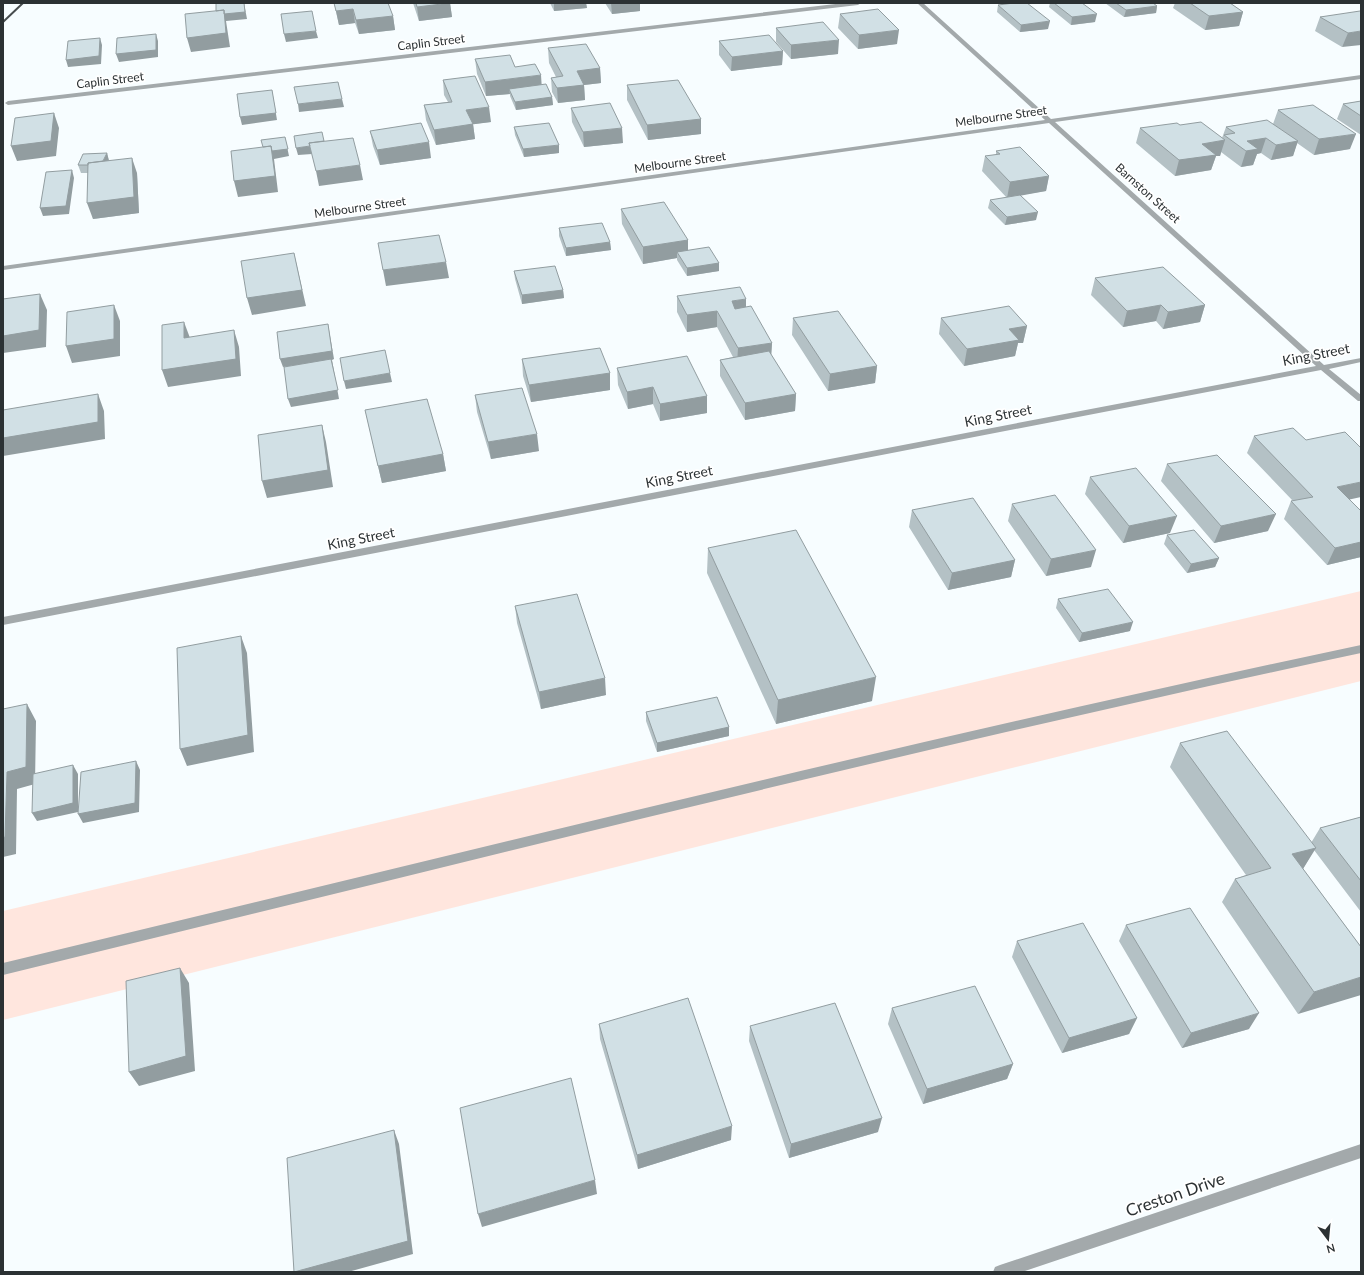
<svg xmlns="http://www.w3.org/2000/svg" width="1364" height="1275" font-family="Lato,sans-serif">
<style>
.green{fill:#ffe6de}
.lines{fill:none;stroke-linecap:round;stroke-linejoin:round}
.minor{fill:#a3a9ab;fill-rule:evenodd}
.rail{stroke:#474d4f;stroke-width:2}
.wall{fill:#b4c1c5}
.shaded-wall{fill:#929da0}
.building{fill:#d1e0e5;stroke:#929da0}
.labels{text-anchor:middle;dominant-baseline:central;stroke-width:3.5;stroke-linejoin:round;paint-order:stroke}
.far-street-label{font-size:12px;fill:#2b3133;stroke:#fff}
.street-label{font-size:14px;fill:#2b3133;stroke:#fff}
.near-street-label{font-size:17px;fill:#2b3133;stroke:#fff}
</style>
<rect width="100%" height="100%" fill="#f7fdff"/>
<path class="green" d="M1361,591v90l-1358,339v-109z"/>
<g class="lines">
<path class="minor" d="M844,3h17l-3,2 -850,100 -3,-2 3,-2z
M917,3h6l128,116 310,-44v4l-306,43 269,243 37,-7v4l-32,7 32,26v6h-3l-37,-31 -1318,255v-8l1313,-251 -267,-243 -1046,147v-4l1042,-146z
M1361,645v8c-455,97 -906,212 -1358,322v-12c452,-108 903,-222 1358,-318z
M1361,1144v14l-339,114h-29l2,-5 5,-2z"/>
<path class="rail" d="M3,22l20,-19"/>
</g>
<path class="wall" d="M334,3l59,13 2,14 -36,4 -4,-11 -16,2z
M413,3h37l2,14 -33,4z
M550,3h36l1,5 -33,3z
M605,3h35v8l-28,3z
M1050,3h32l13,19 -24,3 -22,-18z
M1105,3h48l4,3 -1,7 -32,4z
M1175,3h55l13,9 -4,14 -34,4 -32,-22z
M998,5l50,24 -28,3 -23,-20z
M1361,12l-19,35 -27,-16 5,-14z
M840,14l57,30 -39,5 -20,-21z
M776,28l62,26 -47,5 -15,-17z
M719,41l64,10 -1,14 -51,6 -12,-16z
M548,48l52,20 1,15 -17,2 1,15 -27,3 -6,-11 -1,-14 5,-1 -7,-14z
M475,59l40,8 26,18 11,12 1,8 -37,5 -6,-14v-2l-24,2 -9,-22z
M443,80l48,42 -18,2 2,15 -39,6 -10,-25 -2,-15 24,-3 -4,-7z
M627,85l74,34v15l-53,6 -21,-40z
M1361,101v34l-24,-16 6,-15z
M571,108l52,35 -39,4 -12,-25z
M1278,110l72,39 -36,6 -17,-12 -4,13 -22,4 -10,-7 -4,1 -4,11 -12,2 -20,-15 -1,4h-4l-5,14 -36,6 -39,-33 4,-15 40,-3 42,13 4,-11 47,-3z
M514,127l45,26 -35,4 -9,-22z
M370,131l61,27 -51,7 -7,-19z
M996,151l53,25 -3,15 -26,4 16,25 -31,5 -17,-17 2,-8 17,-2 -25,-27 3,-15 11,-1z
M107,153l2,8 28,12 2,40 -46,6 -5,-46h-7l-3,-8z
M621,209l67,31v10l31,13v8l-32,5 -10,-16v-2l-34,6 -21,-40z
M559,228l51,14 1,8 -45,6 -7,-20z
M514,271l49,19 1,8 -42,6 -7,-25z
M1095,278l110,27 -5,17 -37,7 -7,-8 -33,6 -32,-32z
M677,296l69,11 26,36 -1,12 25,39 -1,17 -50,9 -25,-44v-16l13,-3 -16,-30 -30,5 -10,-20z
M793,318l84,48 -2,17 -47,8 -36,-56z
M941,318l86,8 -4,17h-5l-3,13 -51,10 -25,-32z
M522,359l88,14v17l-79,12 -8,-26z
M617,368l90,28v17l-47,8 -7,-17 -25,5 -10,-24z
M475,395l64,56 -48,8 -14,-47z
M365,410l78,44 3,17 -64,12z
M1254,436l95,64 12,11v46l-34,8 -43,-46 7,-18h2l-46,-48z
M1167,464l101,67 -54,12 -53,-62z
M1090,477l80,56 -47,10 -38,-49z
M1012,504l79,63 -45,9 -38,-55z
M912,510l103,50 -4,17 -63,13 -39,-63z
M1167,535l52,23 -4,9 -28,6 -23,-29z
M708,548l164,153 -96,23 -69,-151z
M1058,599l72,32 -51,11 -23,-34z
M515,606l91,89 -65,14 -24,-86z
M646,712l83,15v9l-72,16 -11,-31z
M1180,743l131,100 9,-15 41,-11v95l-47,-62 -11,19 58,78 -63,67 -76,-112 13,-23 11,-4 -76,-108z
M1126,925l123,104 -67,19 -63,-107z
M1017,941l120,77 -8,16 -67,19 -50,-96z
M892,1008l121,56 -6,15 -84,25 -35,-80z
M599,1024l132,116 -93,29 -38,-130z
M750,1026l128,106 -89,26 -40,-117z"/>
<path class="shaded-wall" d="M244,3l3,16 -21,2 4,26 -39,5 -4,-14 30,-23z
M450,3l2,14 -33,4 -2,-14z
M563,3h23l1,5 -33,3v-7z
M611,3h29v8l-28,3z
M1157,6l-1,7 -32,4 2,-7z
M353,9l2,14 -16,2 -3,-14z
M1243,12l-4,14 -34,4 4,-14z
M1097,14l-2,8 -24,3 1,-8z
M393,16l2,14 -36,4 -3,-14z
M1050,21l-2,8 -28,3 1,-7z
M899,30l-2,14 -39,5 1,-14z
M316,31l2,7 -32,4 -2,-8z
M1361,31v14l-19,2 6,-14z
M156,34l2,7v16l-39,5 -3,-8z
M100,38l2,7 -1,19 -33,3 -2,-7z
M839,40l-1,14 -47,5v-14z
M783,51l-1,14 -51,6 1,-14z
M600,68l1,15 -17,2 1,15 -27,3 -1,-15 20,-17z
M541,75l1,15 -33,-1 1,5 -24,2 -1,-14z
M272,90l5,30 -35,5 -2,-8z
M552,97l1,8 -37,5 -1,-8z
M342,99l2,8 -45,5 -1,-8z
M489,107l2,15 -23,3 -2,-15z
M54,113l5,15 -3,28 -39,5 -6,-15z
M701,119v15l-53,6 -1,-15z
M473,124l2,15 -39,6 -2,-15z
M622,128l1,15 -39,4 -1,-15z
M1356,134l-6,15 -36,6 5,-16z
M285,137l4,19 -15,3 4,33 -40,5 -4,-16z
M1266,138l-5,15 -4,1 -4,11 -12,2 5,-16 1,-10z
M1225,140l-5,16h-4l-5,14 -36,6 4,-16 23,-16z
M1298,141l-5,15 -22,4 5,-15z
M429,142l2,16 -51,7 -3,-15z
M559,145v8l-35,4 -1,-8z
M310,146l2,8 -14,1 -2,-7z
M107,153l2,8 -7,3z
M132,158l5,15 2,40 -46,6 -6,-16z
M360,165l3,15 -44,6 -3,-15z
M72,170l2,8 -5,36 -26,2 -3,-8z
M1049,176l-3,15 -39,7 3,-16z
M1038,212l-2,8 -31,5 2,-8z
M688,240v16l-11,-4v6l-34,6v-17z
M610,242l1,8 -45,6v-8z
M294,253l12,53 -54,9 -5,-17z
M446,262l3,16 -63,8 -3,-16z
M719,263v8l-32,5v-8z
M563,290l1,8 -42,6v-9z
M40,294l7,16 -1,37 -43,6v-17z
M746,299v16l-15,3 1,-17z
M114,305l6,16v35l-48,7 -6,-17z
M1161,305l-5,16 -33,6 4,-16z
M1205,305l-5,17 -37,7 5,-17z
M717,311v16l-30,5v-17z
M184,322l6,16h-6z
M328,324l6,35 -2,1 7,39 -48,8 -3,-8 44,-39 -49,7 -3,-8z
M1027,326l-4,17h-5l-3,13 -51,10 3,-17 42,-20z
M234,330l5,17 2,29 -73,11 -6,-17z
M772,343l-1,16 -34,6 1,-17z
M877,366l-2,17 -47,8 2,-17z
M390,373l2,9 -46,7 -2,-8z
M610,373v17l-79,12 -2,-17z
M653,387v17l-25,5 -1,-17z
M98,394l6,17 1,28 -102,17v-18z
M796,394l-1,17 -50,9v-17z
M707,396v17l-47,8v-17z
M322,425l4,17 7,45 -66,11 -5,-17z
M537,434l2,17 -48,8 -3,-17z
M443,454l3,17 -64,12 -4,-17z
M1361,482v15l-32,7 8,-17z
M1276,514l-8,17 -54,12 7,-17z
M1177,516l-7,17 -47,10 6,-17z
M1361,542v15l-34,8 8,-17z
M1096,550l-5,17 -45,9 5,-17z
M1219,558l-4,9 -28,6 4,-9z
M1015,560l-4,17 -63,13 4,-17z
M1133,622l-3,9 -51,11 3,-9z
M241,636l6,17 7,99 -67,14 -7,-17z
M876,677l-4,24 -96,23 2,-24z
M605,678l1,17 -65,14 -2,-17z
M27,704l9,17 -1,63 -18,5 -1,65 -13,3v-19l4,-66z
M729,727v9l-72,16v-9z
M136,761l4,9 -1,42 -56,11 -5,-9z
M73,765l5,9v38l-41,9 -5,-8z
M1316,848l-15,24 -9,-18z
M180,968l9,15 6,88 -56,15 -10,-14z
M1361,977v18l-63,19 16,-22z
M1259,1013l-10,16 -67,19 9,-15z
M1137,1018l-8,16 -67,19 7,-15z
M1013,1064l-6,15 -84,25 4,-15z
M882,1118l-4,14 -89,26 2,-14z
M732,1126l-1,14 -93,29 -1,-14z
M394,1130l5,14 14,110 -65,18h-53z
M595,1180l2,14 -115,33 -4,-13z"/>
<path class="building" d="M216,3h28l1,9 -21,2v-4l-8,1z
M334,3h54l5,13 -37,4 -3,-11 -17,2z
M416,3h34l-33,4z
M1014,3h13l23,18 -29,4 -23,-20z
M1054,3h28l15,11 -25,3z
M1116,3h37l4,3 -31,4z
M1190,3h40l13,9 -34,4z
M878,9l21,21 -40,5 -19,-21z
M224,10l2,23 -39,5 -2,-24z
M312,11l4,20 -32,3 -3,-20z
M1360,11l1,1v19l-13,2 -28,-16z
M823,22l16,18 -48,5 -15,-17z
M156,34v16l-40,4 1,-16z
M769,35l14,16 -51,6 -13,-16z
M100,38l-1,18 -33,4 2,-19z
M586,44l14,24 -23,3 7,14 -27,3 -6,-10 12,-2 -15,-28z
M510,55l5,12 20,-3 6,11 -56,7 -10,-23z
M475,76l14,31 -23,3 7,14 -39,6 -10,-25 28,-3 -9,-22z
M678,80l23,39 -54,6 -20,-40z
M338,82l4,17 -44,5 -4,-17z
M546,84l6,13 -37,5 -6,-13z
M272,90l4,23 -36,4 -3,-23z
M1361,101v15l-18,-12z
M610,103l12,25 -39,4 -12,-24z
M1313,105l43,29 -37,5 -41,-29z
M54,113l-3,28 -40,5 4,-28z
M1267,120l31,21 -22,4 -10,-7 -19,3 11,8 -12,2 -22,-16 11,-2 -9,-6z
M1201,122l24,18 -23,4 14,11 -37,5 -39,-32 37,-5 3,2z
M421,123l8,19 -52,8 -7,-19z
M549,123l10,22 -36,4 -9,-22z
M322,132l2,9 -15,2 1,3 -14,2 -2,-12z
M285,137l3,12 -16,2 -1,-5 -8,1 -2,-7z
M353,138l7,27 -44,6 -7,-28z
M271,146l4,30 -41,5 -3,-30z
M1020,147l29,29 -39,6 -25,-26 15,-2 -4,-3z
M107,153l-4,8 -15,2v2h-10l5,-11z
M132,158l2,39 -47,6 1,-40z
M72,170l-6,36 -26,2 6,-36z
M1020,195l18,17 -31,5 -17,-17z
M664,202l24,38 -45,7 -22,-38z
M602,223l8,19 -44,6 -7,-20z
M439,235l7,27 -63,8 -5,-27z
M709,247l10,16 -32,5 -10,-16z
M294,253l8,37 -55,8 -6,-37z
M555,266l8,24 -41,5 -8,-24z
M1163,267l42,38 -37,7 -7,-7 -34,6 -32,-33z
M740,287l6,12 -14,2 3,8 16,-3 21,37 -34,5 -21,-37 -30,4 -10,-19z
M40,294l-1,36 -36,6v-37z
M114,305v34l-48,7 1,-34z
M1009,306l18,20 -18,3 10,11 -52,9 -26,-31z
M838,311l39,55 -47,8 -37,-56z
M184,322v16l50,-8 2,29 -74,11v-45z
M328,324l4,27 -52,8 -3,-27z
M600,348l10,25 -81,12 -7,-26z
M385,350l5,23 -46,8 -4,-23z
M769,351l27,43 -51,9 -25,-43z
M687,356l20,40 -47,8 -7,-17 -26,5 -10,-24z
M331,359l7,31 -50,9 -4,-32z
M522,388l15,46 -49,8 -13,-47z
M98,394v28l-95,16v-28z
M427,399l16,55 -65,12 -13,-56z
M322,425l6,45 -66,11 -4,-46z
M1293,428l13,12 39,-8 16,16v34l-24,5 24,24v31l-26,6 -44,-47 22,-4 -59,-61z
M1217,455l59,59 -55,12 -54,-62z
M1136,468l41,48 -48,10 -39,-49z
M1055,495l41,55 -45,9 -39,-55z
M973,498l42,62 -63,13 -40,-63z
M796,530l80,147 -98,23 -70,-152z
M1194,530l25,28 -28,6 -24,-29z
M1108,589l25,33 -51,11 -24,-34z
M577,594l28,84 -66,14 -24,-86z
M241,636l7,99 -68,14 -3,-101z
M717,697l12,30 -72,16 -11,-31z
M27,704l-1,63 -19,5 -2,65 -2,1v-129z
M1227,731l89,117 -24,6 69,93v30l-47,15 -79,-113 36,-11 -91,-125z
M136,761l-1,42 -57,11 3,-42z
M73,765v38l-41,10 1,-39z
M1361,817v64l-41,-53z
M1190,908l69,105 -68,20 -65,-108z
M1083,923l54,95 -68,20 -52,-97z
M180,968l6,88 -57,16 -3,-91z
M975,986l38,78 -86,25 -35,-81z
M688,998l44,128 -95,29 -38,-131z
M835,1003l47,115 -91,26 -41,-118z
M571,1078l24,102 -117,34 -18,-106z
M394,1130l14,111 -114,31 -7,-114z"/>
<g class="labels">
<g class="far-street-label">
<text transform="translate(431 42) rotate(-7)">Caplin Street</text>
<text transform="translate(110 80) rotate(-7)">Caplin Street</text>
<text transform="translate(1001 116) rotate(-8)">Melbourne Street</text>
<text transform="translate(680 162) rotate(-8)">Melbourne Street</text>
<text transform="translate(1148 193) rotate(42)">Barnston Street</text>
<text transform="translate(360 207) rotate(-8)">Melbourne Street</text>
</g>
<g class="street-label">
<text transform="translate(1316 354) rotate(-11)">King Street</text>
<text transform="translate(998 415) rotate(-11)">King Street</text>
<text transform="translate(679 476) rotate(-11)">King Street</text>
<text transform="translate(361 538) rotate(-11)">King Street</text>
</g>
<g class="near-street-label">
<text transform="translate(1175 1194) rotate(-19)">Creston Drive</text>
</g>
</g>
<rect width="1364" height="1275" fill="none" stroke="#2b3133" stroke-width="8"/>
<g transform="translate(1328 1239) rotate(164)" stroke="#ffffff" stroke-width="3" paint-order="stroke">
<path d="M0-3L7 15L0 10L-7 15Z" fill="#2b3133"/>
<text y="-6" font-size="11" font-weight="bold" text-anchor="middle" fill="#2b3133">N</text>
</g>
</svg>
